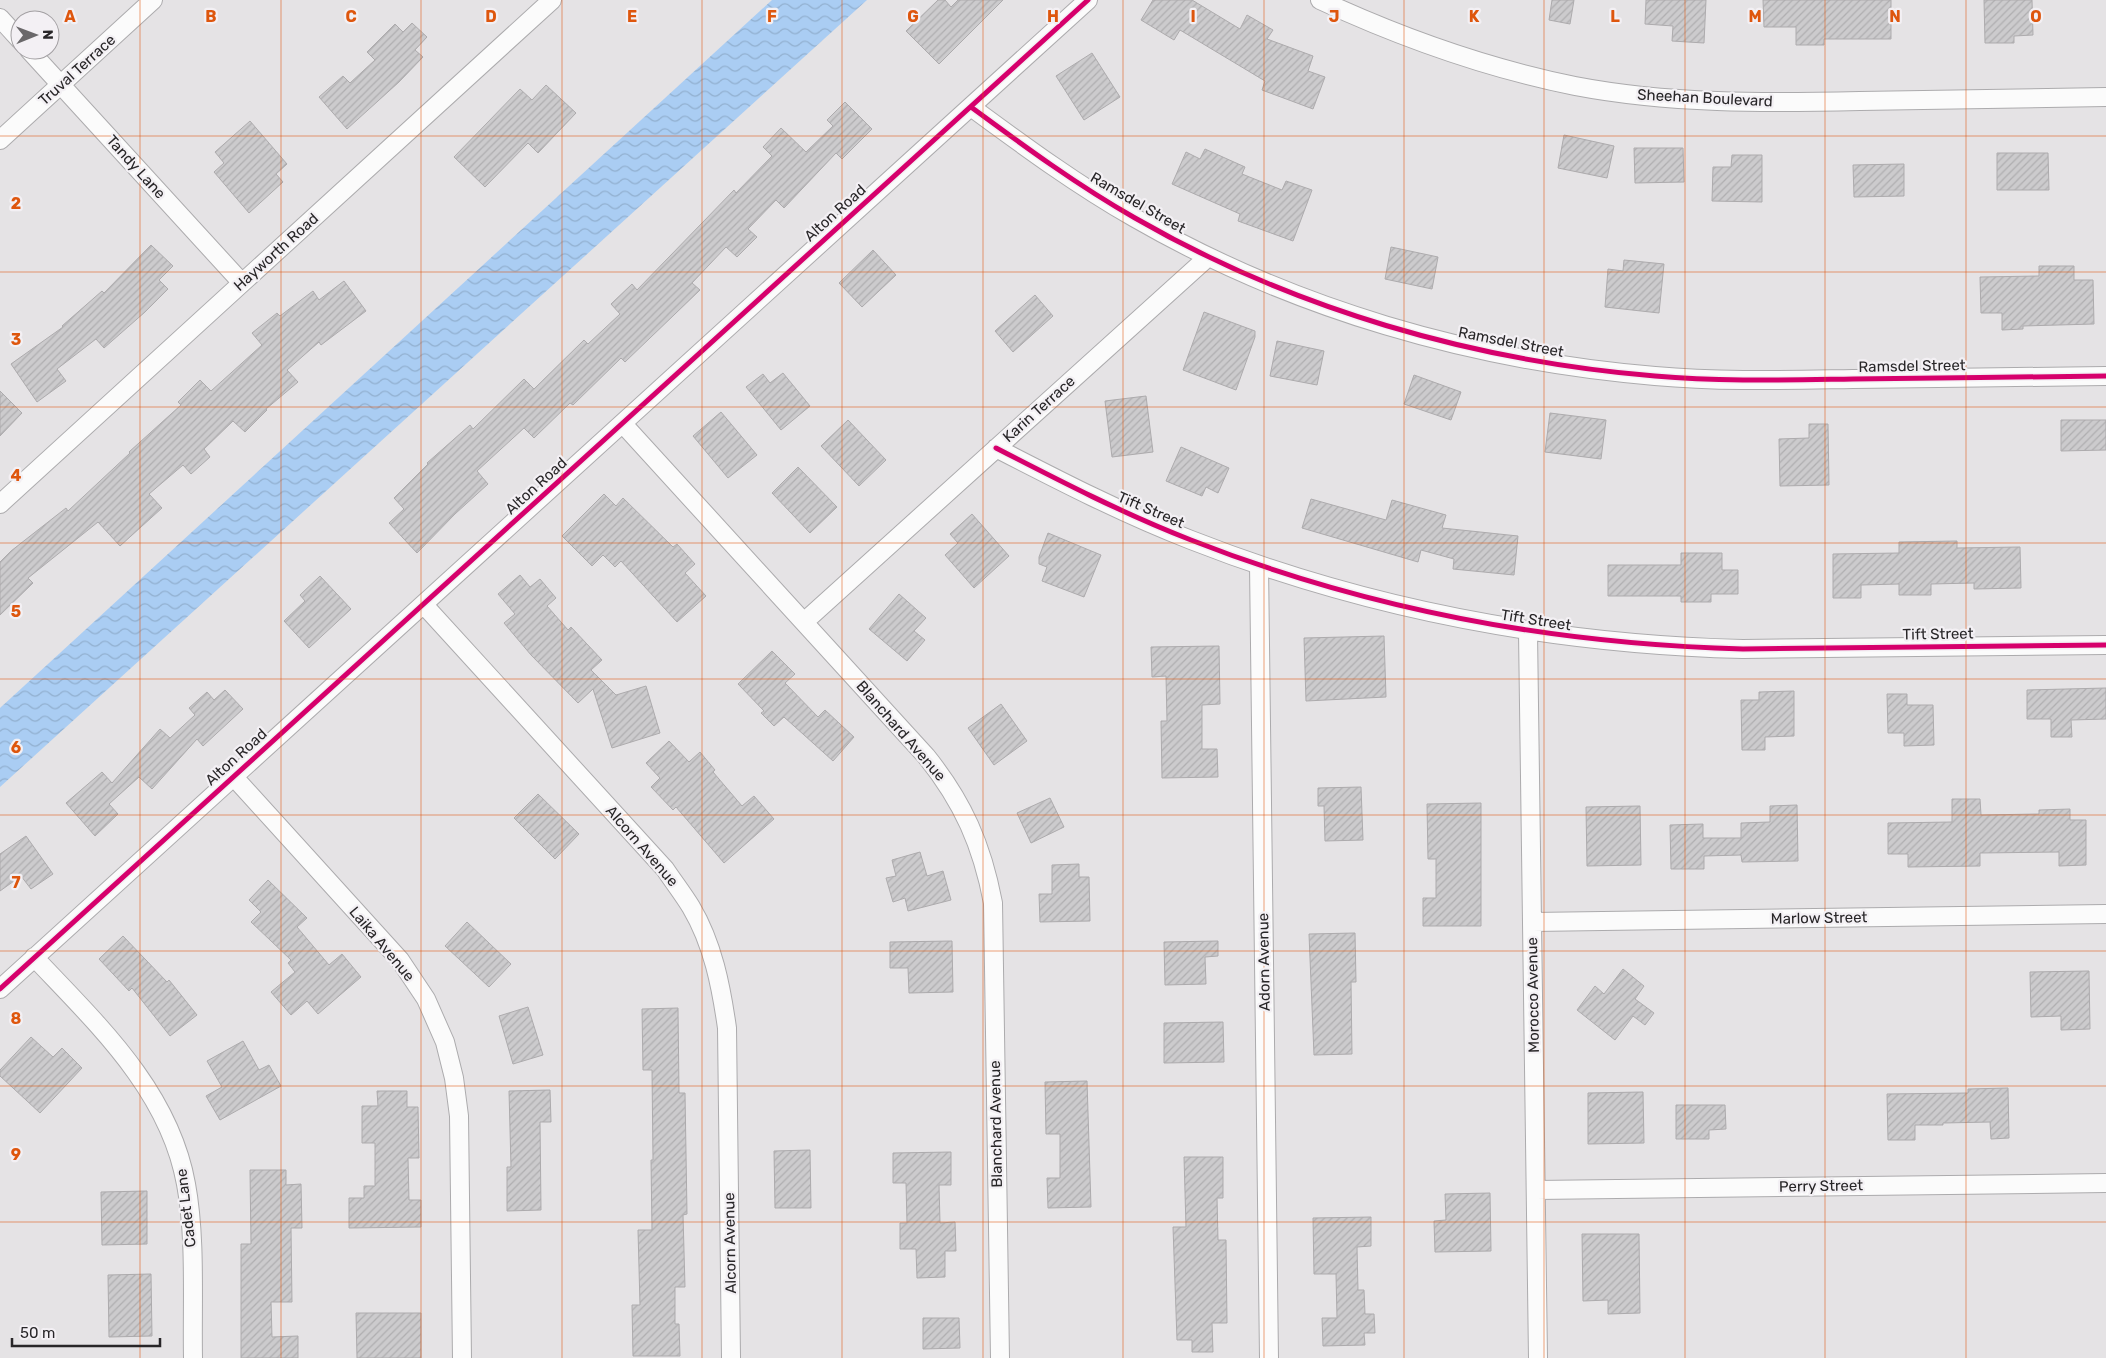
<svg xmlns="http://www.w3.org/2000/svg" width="2106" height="1358" font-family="Rubik,sans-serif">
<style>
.water{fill:url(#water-waves)}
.building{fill:url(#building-hatch);stroke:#adabad}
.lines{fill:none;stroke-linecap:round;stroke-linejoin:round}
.minor-casing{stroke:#acabad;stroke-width:20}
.minor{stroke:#fbfbfb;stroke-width:18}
.cycleway-casing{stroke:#f3f0f4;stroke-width:8}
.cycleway{stroke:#d6006c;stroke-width:5}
.grid{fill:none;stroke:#de560d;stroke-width:1;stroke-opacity:0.55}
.labels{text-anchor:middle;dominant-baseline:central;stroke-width:4.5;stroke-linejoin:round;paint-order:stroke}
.street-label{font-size:15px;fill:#282628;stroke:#f3f0f4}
.grid-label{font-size:16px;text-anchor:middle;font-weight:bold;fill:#de560d;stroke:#f3f0f4;stroke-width:4.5;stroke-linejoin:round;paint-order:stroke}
</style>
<defs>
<pattern id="water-waves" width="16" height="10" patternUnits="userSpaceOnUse" patternTransform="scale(1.25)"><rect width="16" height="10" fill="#aacdf3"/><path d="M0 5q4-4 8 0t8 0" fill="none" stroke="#92b0d0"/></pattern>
<pattern id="building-hatch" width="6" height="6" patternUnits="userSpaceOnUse" patternTransform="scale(1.25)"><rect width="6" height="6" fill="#cccbcd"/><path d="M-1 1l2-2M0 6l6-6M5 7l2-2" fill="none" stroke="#afaeb0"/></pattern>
</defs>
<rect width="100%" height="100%" fill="#e5e3e5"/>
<path class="water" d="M772,0h95l-867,787v-79z"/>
<path class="building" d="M938,0h7l6,7 7,-7h45l-64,64 -33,-33z
M1153,0h39l48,29 7,-14 26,15 -6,9 46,17 -5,15 17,6 -12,32 -51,-19 3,-9 -85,-51 -6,10 -33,-20z
M1552,0h22l-4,24 -21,-4z
M1646,0h60l-2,43 -32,-2 1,-15 -28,-2z
M1763,0h128v39h-67v6h-28v-18h-32z
M1984,0h48l1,35 -19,1v7h-29z
M412,23l15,14 -12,13 8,7 -24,25 -52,47 -28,-32 24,-21 7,7 25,-23 -8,-8 28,-28 8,8z
M1092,53l28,44 -36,23 -28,-44z
M546,85l30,28 -38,40 -10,-10 -43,44 -31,-30 66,-68 12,11z
M845,102l27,27 -30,30 -6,-6 -52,55 -8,-8 -28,29 9,8 -20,20 -11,-10 -34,36 8,7 -75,72 -4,-4 -48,47 -3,-2 -36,35 -10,-10 -47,43 11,13 -33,30 -38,39 -28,-30 15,-14 -10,-11 34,-34 -1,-1 43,-38 3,4 51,-50 10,10 50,-49 4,4 32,-30 -9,-10 21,-20 5,6 97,-100 2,3 36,-37 -9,-9 18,-19 25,24 27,-26 -6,-6z
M250,121l37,43 -11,10 7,8 -34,31 -35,-41 10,-9 -9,-11z
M1564,135l50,11 -7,32 -49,-10z
M1634,148h49l1,34 -49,1z
M1205,149l40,18 -3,7 40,16 4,-9 26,9 -19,51 -55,-20 2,-7 -68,-30 14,-32 14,7z
M1997,153h51l1,37h-52z
M1732,155h30v47l-50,-1 1,-34h18z
M1904,164v32l-50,1 -1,-32z
M151,245l22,21 -14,14 9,9 -23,23 -41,36 -8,-9 -39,30 9,12 -29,21 -26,-38 52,-37 -1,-1 40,-35 2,2z
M1391,247l47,10 -6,32 -47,-10z
M873,250l23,25 -34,32 -23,-24z
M1624,260l40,4 -5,49 -54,-6 3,-38 15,2z
M2039,266h35v14h19l1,44 -71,2v3l-21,1v-17h-21l-1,-36 59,-1z
M344,281l22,30 -45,34 -2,-3 -32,28 11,12 -32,27 1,1 -22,22 -12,-11 -29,28 6,8 -19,17 -8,-9 -34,29 13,14 -42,38 -22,-24 -70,56 5,5 -33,32v-53l11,-11 55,-43 2,3 62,-58 -1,-1 52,-47 -3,-3 22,-22 11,11 51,-46 -10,-12 25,-20 3,3 33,-25 6,9z
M1035,295l18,21 -40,36 -18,-21z
M1204,312l51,19v6l-19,53 -53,-20z
M1277,341l47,10 -7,34 -47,-9z
M783,373l27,33 -29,24 -35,-43 17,-13 7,9z
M1414,375l47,17 -10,28 -47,-16z
M0,391l22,22 -22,23z
M1146,396l7,56 -41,5 -7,-56z
M721,412l36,43 -29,23 -35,-42z
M1550,413l56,7 -5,39 -56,-7z
M848,420l38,40 -27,26 -38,-40z
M2061,420h45v30l-45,1z
M1809,424h19l1,61 -49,1 -1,-47 30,-1z
M1181,447l48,21 -11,25 -12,-6 -4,9 -36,-15z
M798,467l39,40 -27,26 -38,-40z
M604,494l12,12 7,-8 50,49 4,-3 18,20 -10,9 21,23 -29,26 -56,-61 -6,6 -12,-12 -11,11 -30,-30z
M1311,499l75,21 6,-20 54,15 -4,13 76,8 -4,39 -61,-6 1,-10 -33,-9 -3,12 -116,-34z
M972,514l37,42 -35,32 -29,-33 13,-12 -8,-9z
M1048,533l53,22 -17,42 -42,-16 5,-14 -8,-3v-7z
M1957,541v7l63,-1 1,41 -47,1v-6l-43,1v11h-32v-11l-38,1v13h-28v-44l66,-1v-11z
M1681,553h41v17h16v24h-27v8h-30v-6h-73v-31h73z
M520,575l10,12 10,-8 16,19 -9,8 21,24 3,-3 31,33 -11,10 25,25 30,-9 14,47 -48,15 -19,-59 -15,14 -47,-48 -27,-32 11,-9 -17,-20z
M320,576l31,33 -42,39 -25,-27 21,-20 -5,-6z
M899,594l27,24 -12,13 11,9 -18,21 -38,-32z
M1384,636l2,61 -80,4 -2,-63z
M1219,646l1,58 -18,1v44h15l1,28 -56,1 -1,-57h6l-1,-45 -14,1 -1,-30z
M772,651l23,23 -10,9 33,34 7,-7 29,27 -21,24 -49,-44 -10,9 -13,-13 3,-2 -26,-27z
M2106,688v31l-35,1 1,17h-21v-18h-24v-29z
M225,690l18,19 -40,37 -6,-7 -45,50 -13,-12 -30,27 9,10 -23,22 -29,-33 36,-31 10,11 48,-54 10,9 25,-23 -6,-7 18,-16 7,8z
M1794,691v45l-29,1v13h-23l-1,-50h18v-8z
M1887,694h20v11h26l1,40 -30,1v-13h-16z
M1001,704l26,37 -33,24 -26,-37z
M669,741l20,21 11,-10 15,18 -2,2 29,34 12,-10 20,23 -50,44 -48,-56 -3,3 -22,-23 9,-9 -14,-15z
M1361,787l2,53 -38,1 -1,-35h-6v-18z
M538,794l41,40 -24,25 -41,-41z
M1050,798l14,29 -33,16 -14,-30z
M1952,799h28l1,16 58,-1v-4l31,-1v11h16v45l-27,1v-14l-79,1v13l-72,1v-13h-20v-31l64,-1z
M1481,803v123h-58v-28h13v-39h-8l-1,-55z
M1797,805l1,56 -56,1 -1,-7 -37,1v13h-33l-1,-44 33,-1v14h38v-15l29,-1v-16z
M1640,806l1,59 -54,1 -1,-59z
M26,836l27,38 -22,15 -10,-13 -21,15v-37z
M920,852l7,24 16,-5 8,29 -43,11 -3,-13 -12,4 -7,-24 10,-2 -4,-16z
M1079,864v13h10l1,44 -50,1 -1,-28h13v-29z
M268,880l39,38 -10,9 32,38 13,-11 19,23 -43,37 -11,-13 -16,14 -20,-23 24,-20 -7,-9 3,-3 -40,-38 10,-10 -12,-12z
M467,922l44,42 -22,23 -44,-41z
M1355,933l1,49h-5l1,72 -38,1 -5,-121z
M123,936l44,46 2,-2 28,35 -27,21 -38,-48 -3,3 -30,-32z
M952,941l1,51 -44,1 -1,-25h-18v-26z
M1218,941v15l-13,1 1,27 -41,1 -1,-43z
M1623,969l21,17 -9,13 19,14 -9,12 -12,-9 -18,24 -38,-30 18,-24 9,8z
M2089,971l1,58 -29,1v-14l-30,1 -1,-45z
M528,1007l15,48 -30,9 -14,-48z
M678,1008l1,85h6l2,121 -4,1 2,72h-10v37h4l1,32h-47l-1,-51h8l-2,-75h14l-1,-70h2l-1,-90h-9l-1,-61z
M1223,1022l1,40 -60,1v-40z
M31,1037l22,20 9,-9 20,20 -42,45 -40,-37v-6z
M243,1041l16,29 10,-5 12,21 -61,34 -14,-24 16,-9 -15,-26z
M1087,1081l4,126 -43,1 -1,-30h13v-44h-14l-1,-52z
M2008,1088l1,50 -18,1 -1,-17 -47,1v2h-28v15h-27l-1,-46 81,-1v-4z
M550,1090l1,32h-11l1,88 -34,1v-44h4l-2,-76z
M377,1091h30v16h11l1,51h-11l1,42h12v27l-72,1v-30h15v-12h11v-43h-13v-37h16z
M1643,1092l1,51 -56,1v-51z
M1676,1105h49l1,24 -17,1v9h-33z
M810,1150l1,58h-36l-1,-57z
M951,1152v33h-12l1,38 15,-1 1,29h-11v26l-28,1 -1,-29h-16v-26h7l-1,-40h-13v-30z
M1184,1157h39v41h-6l1,42h8l1,83h-15l1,29h-21v-12h-15l-4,-113h13z
M250,1170h36v15l15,-1 1,44h-11l1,74h-21l1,35 26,-1v22h-57v-114h10z
M147,1191v53l-45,1 -1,-53z
M1490,1193l1,58 -56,1 -1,-31 12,-1 -1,-26z
M1371,1217v29l-14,1 1,43h6l1,24h9l1,19h-11l1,12 -42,1 -1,-28h15l-1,-44h-22l-1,-56z
M1582,1234h57l1,79 -32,1v-14l-25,1z
M151,1274l1,62 -43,1 -1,-62z
M356,1313h65v45h-64z
M923,1318h36l1,30 -37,1z"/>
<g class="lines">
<defs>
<path id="minor" d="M1320,0c82,38 166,68 255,86 94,18 190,17 285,15 82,-1 164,-2 246,-4
M0,18l20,22
M29,50l213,233
M971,107c53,39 106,78 164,111 158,91 338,143 520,158 66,6 132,4 198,3 84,-1 169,-2 253,-3
M0,140l153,-140
M623,424l303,332c37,46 56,89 67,147l7,455
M996,448c64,33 128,66 195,92 178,70 361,104 552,109l363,-4
M0,504l552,-504
M1259,565l10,793
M424,605l241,264c8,12 18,25 26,38 22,37 30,79 36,121l4,330
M804,622l404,-365
M1528,632l10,726
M233,776l167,184 26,39 19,43 9,36 5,38 3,242
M1532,922l574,-8
M34,957c63,67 135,133 152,227 10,53 6,119 7,174
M0,989l1088,-989
M1536,1190l570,-7"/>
</defs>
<use href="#minor" class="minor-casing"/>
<use href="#minor" class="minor"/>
<defs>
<path id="cycleway" d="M971,107c53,39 106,78 164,111 158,91 338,143 520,158 66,6 132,4 198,3 84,-1 169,-2 253,-3
M996,448c64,33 128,66 195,92 178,70 361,104 552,109l363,-4
M0,989l1088,-989"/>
</defs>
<use href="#cycleway" class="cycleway-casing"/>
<use href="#cycleway" class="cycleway"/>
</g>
<path class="grid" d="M140,0v1358M281,0v1358M421,0v1358M562,0v1358M702,0v1358M842,0v1358M983,0v1358M1123,0v1358M1264,0v1358M1404,0v1358M1544,0v1358M1685,0v1358M1825,0v1358M1966,0v1358M0,136h2106M0,272h2106M0,407h2106M0,543h2106M0,679h2106M0,815h2106M0,951h2106M0,1086h2106M0,1222h2106"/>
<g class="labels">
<g class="street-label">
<text transform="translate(77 70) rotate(-42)">Truval Terrace</text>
<text transform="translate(1705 98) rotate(3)">Sheehan Boulevard</text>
<text transform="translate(136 167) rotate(48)">Tandy Lane</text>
<text transform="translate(1138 203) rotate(30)">Ramsdel Street</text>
<text transform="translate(835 213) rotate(-42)">Alton Road</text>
<text transform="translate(276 252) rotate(-42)">Hayworth Road</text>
<text transform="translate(1511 342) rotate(11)">Ramsdel Street</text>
<text transform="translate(1912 366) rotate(-1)">Ramsdel Street</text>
<text transform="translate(1039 409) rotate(-42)">Karin Terrace</text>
<text transform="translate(536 486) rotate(-42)">Alton Road</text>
<text transform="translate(1151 510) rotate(23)">Tift Street</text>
<text transform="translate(1536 620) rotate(9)">Tift Street</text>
<text transform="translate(1938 634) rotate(-1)">Tift Street</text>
<text transform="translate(901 731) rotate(49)">Blanchard Avenue</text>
<text transform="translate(236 757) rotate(-42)">Alton Road</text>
<text transform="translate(642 846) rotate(49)">Alcorn Avenue</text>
<text transform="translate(1819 918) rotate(-1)">Marlow Street</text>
<text transform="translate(382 944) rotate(50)">Laika Avenue</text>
<text transform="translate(1264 962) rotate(-91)">Adorn Avenue</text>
<text transform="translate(1533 995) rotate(-91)">Morocco Avenue</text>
<text transform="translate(996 1124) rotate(-91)">Blanchard Avenue</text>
<text transform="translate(1821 1186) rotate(-1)">Perry Street</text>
<text transform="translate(186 1208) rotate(-97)">Cadet Lane</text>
<text transform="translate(730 1243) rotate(-91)">Alcorn Avenue</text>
</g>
</g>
<g class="grid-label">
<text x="70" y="22">A</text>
<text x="211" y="22">B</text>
<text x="351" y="22">C</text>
<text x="491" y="22">D</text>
<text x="632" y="22">E</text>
<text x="772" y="22">F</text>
<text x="913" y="22">G</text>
<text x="1053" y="22">H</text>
<text x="1193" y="22">I</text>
<text x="1334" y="22">J</text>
<text x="1474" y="22">K</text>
<text x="1615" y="22">L</text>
<text x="1755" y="22">M</text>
<text x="1895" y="22">N</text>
<text x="2036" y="22">O</text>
<text x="16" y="209">2</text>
<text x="16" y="345">3</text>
<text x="16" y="481">4</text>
<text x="16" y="617">5</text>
<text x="16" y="753">6</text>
<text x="16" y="888">7</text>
<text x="16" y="1024">8</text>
<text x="16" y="1160">9</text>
</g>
<g transform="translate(35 35) rotate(89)"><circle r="24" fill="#f3f0f4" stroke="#a29fa2"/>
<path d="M0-4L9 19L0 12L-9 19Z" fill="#6a686a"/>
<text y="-8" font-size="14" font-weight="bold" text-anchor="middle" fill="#282628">N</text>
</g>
<path d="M12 1338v8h148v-8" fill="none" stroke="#282628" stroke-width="2.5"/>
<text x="20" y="1338" font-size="15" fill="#282628" stroke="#f3f0f4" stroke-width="4" paint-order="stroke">50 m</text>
</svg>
